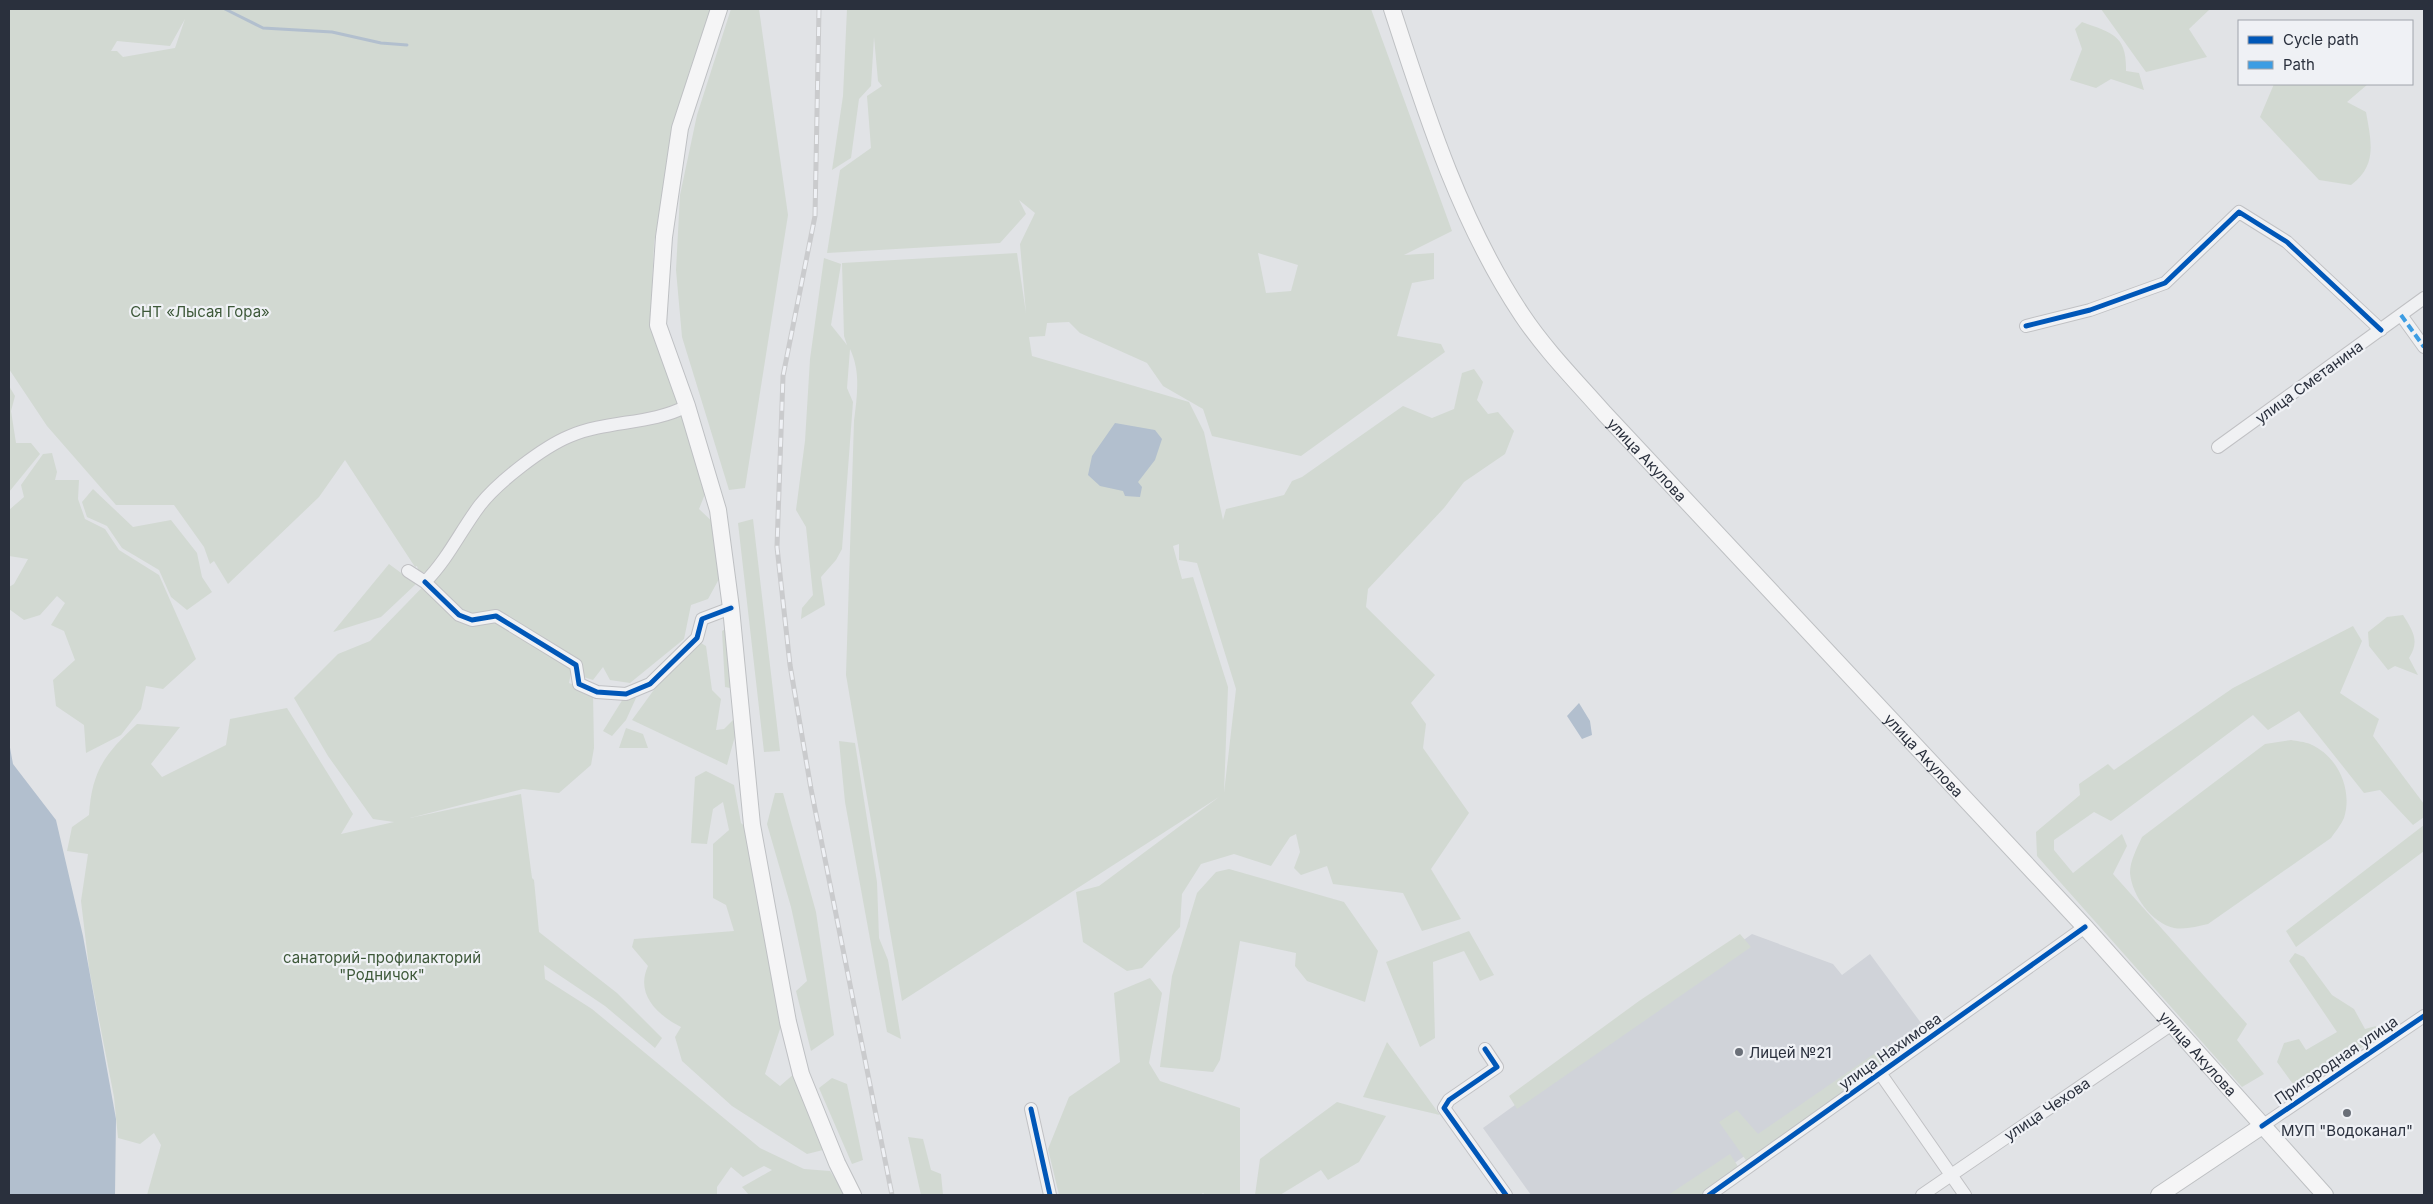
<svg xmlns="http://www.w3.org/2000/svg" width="2433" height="1204" font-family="Inter,sans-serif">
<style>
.built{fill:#d0d3d9}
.green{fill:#d2d9d2;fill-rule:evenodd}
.water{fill:#b2bfce}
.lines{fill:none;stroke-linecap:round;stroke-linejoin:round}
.stream{stroke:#b2bfce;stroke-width:3}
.minor-casing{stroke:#c0c1c4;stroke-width:14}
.major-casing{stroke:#bec0c3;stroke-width:18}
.minor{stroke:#f0f1f3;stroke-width:12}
.major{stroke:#f5f5f6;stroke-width:16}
.rail-casing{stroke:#cacbcd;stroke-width:5}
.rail{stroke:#eff1f5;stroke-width:3;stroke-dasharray:9;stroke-linecap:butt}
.quiet{stroke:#3d9de3;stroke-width:4;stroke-dasharray:8 4;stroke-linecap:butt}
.cycleway-casing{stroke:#eff1f5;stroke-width:8}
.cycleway{stroke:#0057b8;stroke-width:5}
.poi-dot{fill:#6a6f78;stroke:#eff1f5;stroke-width:2}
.labels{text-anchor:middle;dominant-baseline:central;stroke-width:4.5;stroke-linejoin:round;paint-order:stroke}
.park-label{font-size:15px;fill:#3d5839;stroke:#eff1f5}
.street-label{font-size:15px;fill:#2a303d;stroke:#eff1f5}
.poi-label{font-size:15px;fill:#2a303d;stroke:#eff1f5;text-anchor:start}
</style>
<rect width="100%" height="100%" fill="#e1e3e6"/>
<path class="built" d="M1752,934l81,30 9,11 28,-21 54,73 -234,168h-159l-48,-67z"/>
<path class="green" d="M9,9h703l-23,63 -19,79 -16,92 -4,87 18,17 16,57 -16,8 -64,10 -92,48 -77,98 -16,6 -2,-8 -2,1 -70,-107 -26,37 -91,87 -14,-23 -4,3 -6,-17 -30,-42h-58l-69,-79 -38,-57zM185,19l-10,29 -52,9 -6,-6h-6l6,-10 53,5z
M731,9h28l29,206 -43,273 -16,2 -47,-153 -6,-67 4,-75 17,-80z
M847,9h524l81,222 -48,24 30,-2v26l-22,4 -15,53 44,8 4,8 -144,104 -89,-20 -9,-27 -40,-23 -16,-23 -67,-30 -11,-11 -22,1 -2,13 -16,1 3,19 157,46 15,30 19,88 3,-11 58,-14 8,-14 10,-4 101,-71 29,12 22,-9 8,-36 12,-4 9,13 -6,18 11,14 10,-2 16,19 -9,23 -41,28 -20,26 -76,81 -2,18 69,68 -24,28 15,21 -3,24 46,65 -38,56 30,50 -39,12 -19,-38 -70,-9 -6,-18 -26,9 -7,-7 6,-16 -4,-18 -6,3 -19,29 -37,-12 -33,10 -19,30 -2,33 -38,41 -15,3 -44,-29 -7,-50 23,-6 120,-89 -317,204 -56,-326 8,-254c3,-25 7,-49 -4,-72l-3,39 6,14 -11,147 -6,11 -15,17 4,28 -24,14 1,-11 11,-13 -7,-68 -10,-17 9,-69 5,-82 14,-101 17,6 -10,61 16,20 -3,-9 -2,-73 175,-10 9,60 -6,-69 15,-31 -16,-13 7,14 -26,29 -173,10 13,-83 31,-22 -4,-52 15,-10 -4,-5 -4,-44 -3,49 -12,13 -8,59 -19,12 11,-74zM1258,253l40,12 -7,26 -25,2zM1179,544v16l18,3 39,126 -12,104 4,-106 -35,-110 -11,2 -9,-33z
M2101,9h109l-21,20 18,28 -61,15z
M2082,22c30,11 45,13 44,49l13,2 5,17 -33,-11 -15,9 -26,-8 12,-31 -7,-20z
M2274,84h94l-21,18 19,10c5,29 12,53 -15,73l-32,-5 -59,-63z
M9,386l6,10 -4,15 5,32h15l9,11 -31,38z
M685,414l22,75 -8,20 19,18 1,52 -11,20 -17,6 -7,34 -54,44 -20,-3 -7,-13 -10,13 -22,-7 -2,10 24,10 1,55 -3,17 -32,28 -36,-4 -113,29 111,-24 11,84 2,2 5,52 78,61 45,45 -7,10 -50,-42 -61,-41 1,14 47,30 168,139 44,21 26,2 16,24h-97l-7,-8 30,-17 -8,-4 -21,11 -12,-10 -14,20v8h-570l14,-50 -7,-12 -14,11 -22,-6 -4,-41 -25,-129 -8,-67 7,-47 -21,-3 5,-24 17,-12c3,-45 16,-61 48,-91l43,3 -29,37 11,13 64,-32 4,-26 57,-11 66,106 -12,20 53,-12 -21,-3 -45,-63 -34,-58 44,-44 32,-13 72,-74 43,-65 42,-38 49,-29z
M52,453l5,19 -2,8h24l-1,19 7,20 20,10 14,21 40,25 37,84 -33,30 -17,-3 -5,23 -20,26 -35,18 -2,-28 -28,-19 -3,-26 22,-20 -11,-29 -13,-6 14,-22 -8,-7 -17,19 -16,5 -15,-11v-22l5,-3 14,-25 -19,-3v-46l15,-13 -3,-12 22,-31z
M93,489l40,38 38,-7 26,33 5,24 10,15 -25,18 -16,-13 -12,-27 -37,-22 -15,-22 -20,-9 -5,-15z
M753,519l27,232 -16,1 -26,-229z
M389,564l27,20 -35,33 -48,15z
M2403,615c10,16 17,26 6,43l9,17 -23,-9 -7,4 -19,-24 -1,-14 19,-15z
M730,626l5,63 -10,-2 -3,-56z
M2353,626l9,15 -22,52 39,26 -6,17 51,68v13l-11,8 -33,-35 -16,3 -65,-82 -31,19 -15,-15 -142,106 -17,-9 -40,28v10l19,23 49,-39 5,12 -14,28 134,150 -10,16 27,34 -22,13 -205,-231 -1,-24 44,-37 -1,-11 29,-20 6,6 119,-82z
M694,639l12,7 6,44 9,9 -5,31 8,-1 12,-12 1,12 -10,36 -95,-45 50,-69z
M626,694l10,4 -10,22 -14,16 -9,-5z
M626,728l17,6 5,14h-29z
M2291,740c6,1 14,2 19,4 28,12 43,46 34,74 -3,7 -9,14 -13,20l-123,86c-11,2 -22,6 -34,4 -22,-5 -42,-32 -44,-55 0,-12 7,-25 12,-36l123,-93z
M839,741l16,2 22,139 2,56 9,22 13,79 -14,-7 -42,-230z
M706,771l28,14 7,38 10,9 34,182 -20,60 15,12 15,-13 36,75 -24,6 -75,-48 -50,-45 -7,-24 6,-10c-24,-12 -46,-33 -33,-61l-16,-19 2,-8 100,-8 -8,-26 -13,-7v-54l16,-14 -6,-28 -10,7 -6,35 -16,-1 4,-66z
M775,793h8l33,119 18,123 -23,16 -15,-60 11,-10 -16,-74 -24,-83z
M2424,825v26l-128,96 -10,-16z
M1229,869l115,33 34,49 -13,51 -58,-21 -12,-15 1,-13 -56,-12 -20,119 -7,12 -53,-5 12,-91 25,-83 19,-21z
M1469,931l25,44 -14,6 -16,-30 -31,11 2,76 -15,9 -34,-85z
M1740,934l11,13 -234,162 -8,-13 130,-95z
M2295,953l9,4 28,38 22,14 11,20 11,-3 5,8 -83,57 -21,-29 7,-19 15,-4 7,11 31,-18 -48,-71z
M1150,978l12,15 -13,70 11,18 80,27v87h-35l-2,-2 -2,2h-142l-11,-46 21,-52 51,-35 -6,-69z
M1387,1042l53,73 -77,-18z
M1887,1045l8,11 -147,107 -29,-41 18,-12 21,24z
M832,1078l15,6 16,76 -11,4 -33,-76z
M1337,1102l49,14 -27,46 -31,18 -7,-10 -41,25h-25l5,-36z
M908,1137l15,2 8,31 10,4 2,21h-22z
M1730,1154l9,14 -38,27h-33z"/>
<path class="water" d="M1115,423l40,7 7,9 -7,21 -17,22 4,5 -2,10 -15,-1 -2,-5 -23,-5 -12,-11 4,-19z
M1579,703l11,18 2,14 -10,4 -15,-23z
M9,742l4,22 43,56 27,116 33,183 -1,76h-106z"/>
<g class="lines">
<path class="stream" d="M225,9l38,19 69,4 49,11 26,2"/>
<defs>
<path id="minor" d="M2401,315l23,32
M2026,326l64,-16 75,-27 74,-71 48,30 94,88
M2218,447l206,-149
M408,571l17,11c23,-23 36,-52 55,-77 18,-23 63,-58 90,-69 38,-16 81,-11 117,-30
M425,582l34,33 13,5 24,-4 80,49 3,19 18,8 29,2 24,-10 47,-46 5,-19 29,-11
M1485,1049l12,18 -48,33 -5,8 62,87
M1880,1073l85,122
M1031,1109l19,86
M2262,1126l162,-110
M1709,1195l376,-268
M1922,1195l250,-171"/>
<g id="major">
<path d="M719,9l-39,119 -16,109 -6,88 29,81 31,104 13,98 21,217 36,197 13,52 36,89 16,32"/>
<path id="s1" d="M1392,9c34,105 68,213 130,306 24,36 55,67 83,99l480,513 240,268"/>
<path d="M2159,1195l103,-69"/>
</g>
</defs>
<use href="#minor" class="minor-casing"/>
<use href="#major" class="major-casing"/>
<use href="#minor" class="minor"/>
<use href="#major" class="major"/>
<defs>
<path id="rail" d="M819,9l-4,207 -32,160 -6,171 13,118 21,124 81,406"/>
</defs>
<use href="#rail" class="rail-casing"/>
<use href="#rail" class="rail"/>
<path class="quiet" d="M2401,315l23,32"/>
<defs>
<path id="cycleway" d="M2026,326l64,-16 75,-27 74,-71 48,30 94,88
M425,582l34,33 13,5 24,-4 80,49 3,19 18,8 29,2 24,-10 47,-46 5,-19 29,-11
M1485,1049l12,18 -48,33 -5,8 62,87
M1031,1109l19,86
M2262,1126l162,-110
M1709,1195l376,-268"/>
</defs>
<use href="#cycleway" class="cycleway-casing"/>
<use href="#cycleway" class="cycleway"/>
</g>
<g class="poi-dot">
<circle cx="1739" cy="1052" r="5"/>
<circle cx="2347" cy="1113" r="5"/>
</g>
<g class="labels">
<g class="park-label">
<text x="200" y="311">СНТ «Лысая Гора»</text>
<text x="382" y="957">санаторий-профилакторий<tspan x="382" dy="17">"Родничок"</tspan></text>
</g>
<g class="street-label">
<text transform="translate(2309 382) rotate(-36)">улица Сметанина</text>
<text stroke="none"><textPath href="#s1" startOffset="525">улица Акулова</textPath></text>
<text stroke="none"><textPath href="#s1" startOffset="930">улица Акулова</textPath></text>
<text transform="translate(1890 1051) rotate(-35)">улица Нахимова</text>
<text stroke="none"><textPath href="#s1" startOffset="1335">улица Акулова</textPath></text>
<text transform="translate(2336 1060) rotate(-34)">Пригородная улица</text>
<text transform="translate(2047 1109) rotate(-34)">улица Чехова</text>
</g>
<g class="poi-label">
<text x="1749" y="1052">Лицей №21</text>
<text x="2347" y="1130" text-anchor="middle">МУП "Водоканал"</text>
</g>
</g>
<rect width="2433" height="1204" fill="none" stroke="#2a303d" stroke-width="20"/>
<rect x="2238" y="20" width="175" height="65" fill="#eff1f5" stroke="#a0a4ab"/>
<rect x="2248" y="36" width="25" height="8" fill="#0057b8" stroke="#a0a4ab"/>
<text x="2283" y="45" font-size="15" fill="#2a303d">Cycle path</text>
<rect x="2248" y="61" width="25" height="8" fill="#3d9de3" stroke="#a0a4ab"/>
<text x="2283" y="70" font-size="15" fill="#2a303d">Path</text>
</svg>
